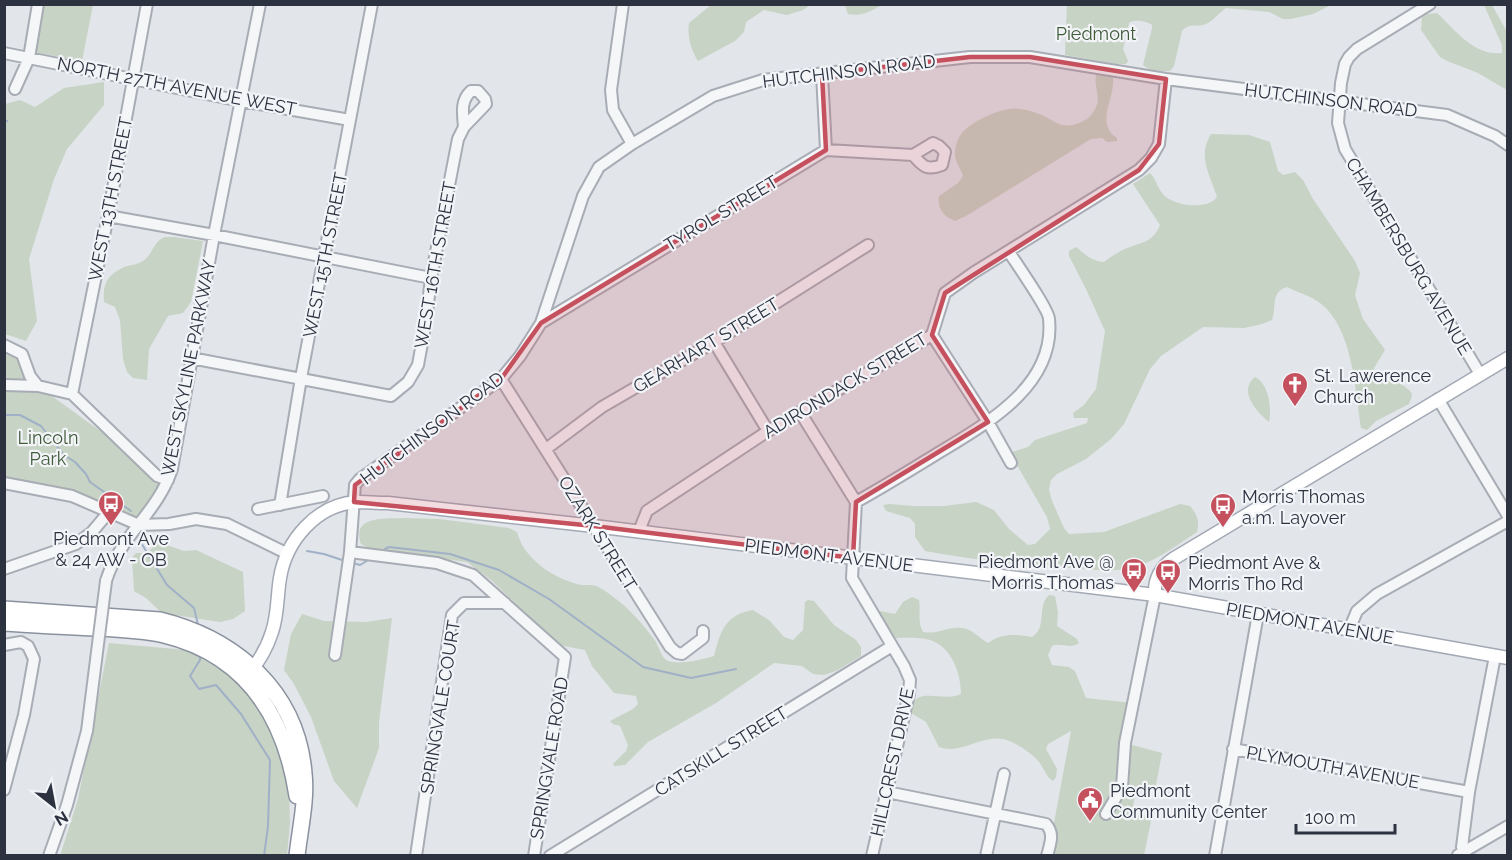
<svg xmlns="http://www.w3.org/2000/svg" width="1512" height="860" font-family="Raleway,sans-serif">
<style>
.green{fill:#c7d3c4}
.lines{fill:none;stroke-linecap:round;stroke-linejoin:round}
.stream{stroke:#a0b1c7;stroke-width:2}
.minor-casing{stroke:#a8acb4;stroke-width:14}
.major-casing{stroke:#a3a9b4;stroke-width:15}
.highway-casing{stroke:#8b929f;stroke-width:18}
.minor{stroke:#f5f6f8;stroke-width:10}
.major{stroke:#fff;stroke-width:12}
.highway{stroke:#fff;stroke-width:15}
.minor-bridge-casing{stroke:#a8acb4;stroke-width:14;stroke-linecap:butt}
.minor-bridge{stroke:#f5f6f8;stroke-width:10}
.marked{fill:#c5515e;fill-opacity:0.2;stroke:#c5515e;stroke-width:4.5;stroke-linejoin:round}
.labels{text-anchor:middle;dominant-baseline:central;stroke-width:4.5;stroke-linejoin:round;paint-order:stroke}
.park-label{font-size:18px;fill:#3f5b3a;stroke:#f2f4f7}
.street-label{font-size:18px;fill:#2c3240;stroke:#f2f4f7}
.poi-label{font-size:18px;fill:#2c3240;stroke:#f2f4f7;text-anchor:start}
</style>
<rect width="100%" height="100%" fill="#e2e5ea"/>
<path class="green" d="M44,5h49l-11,56 -48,-9z
M711,5v-1l99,1 -7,5 -16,5 -23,-5 -18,12 -2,10 -9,9 -37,20c-7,-11 -11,-25 -9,-38z
M845,5v-1l37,1c-11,6 -21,12 -34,9z
M1067,5v-1l264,1 -18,9 -22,5h-8l-14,-7 -43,-4c-7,5 -13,13 -20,16 -10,4 -16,-2 -24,7l-8,35 -4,5c-8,0 -21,0 -27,-6l9,-37v-3c-5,-4 -19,-6 -23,-2l-6,26 5,12 -2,3h-10l-51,-9z
M1484,5h8l15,27v58l-29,-17 -31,-12 -7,-4 -19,-27 1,-13 6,-3 9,-1c18,17 37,43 65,40v-8z
M1103,74l10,3c3,20 -19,46 4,61v3l-10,1 -5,-4 -11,1 -125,77 -11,5c-12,-5 -18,-13 -16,-25l19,-13 5,-7c-2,-7 -8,-15 -8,-21 0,-8 2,-16 7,-22 10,-12 42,-27 58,-24 9,1 18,4 26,8 6,3 10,7 17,8 9,2 23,-3 29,-11 12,-15 1,-26 4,-39z
M104,82v23l-37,44 -13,30 -25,80 8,62 -11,20 -21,-7v-230l15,-4 15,7 29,-19z
M1211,134l38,1 21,7 8,29 5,4 12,-3 8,8 10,19 42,62 5,12 -5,22 8,24 22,31 -11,18v7c12,9 21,1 37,17l1,4 -3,8 -33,17 -9,9 -6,-2c-6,-38 -8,-100 -41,-125 -9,-7 -23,-11 -33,-16 -17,5 -10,20 -15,33l-10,4 -18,4 -41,-1 -42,29 -11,13 -26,55 -13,15 -25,20 -29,15 -6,6 -2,9 3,12 12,27 5,6 35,-2 76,-28 10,2c7,9 10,15 7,26 -17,11 -37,26 -56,33 -21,8 -47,5 -69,3 -49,-3 -98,-8 -147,-17l-10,-14v-13l-5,-6 -24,-7 -3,-6 6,-1 25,2h30l32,-4 18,8 15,19 19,16 7,-1 15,-15 -3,-12 -36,-62 1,-3 16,-5 7,-7 52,-17 1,-5h-14l-1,-5 11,-8 12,-16 9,-58 -19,-42 -17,-33v-5l7,-4c10,8 15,14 28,15 7,-5 13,-10 21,-13 16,-7 28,-6 35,-24l-27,-41 17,-11c7,7 8,18 16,24 11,9 42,13 51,0 -7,-23 -20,-40 -6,-63z
M165,237h9l29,4 -12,61 -8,11 -15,3 -19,33 -2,31 -14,-2 -6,-6 -4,-13 -3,-39 -5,-13 -11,-5c-1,-18 2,-26 20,-35 6,-2 13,-2 19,-6 10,-6 10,-20 22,-24z
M4,345l18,9 16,32 130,94 -29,45 -67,-29 -67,-13z
M1255,377c14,7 17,32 14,45 -13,-11 -31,-31 -14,-45z
M404,518l35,1 70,9 8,4c7,27 35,45 60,52 6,2 13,0 19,2 5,2 11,6 16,10 17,12 32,29 44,46 3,6 6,17 12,19 14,4 32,-1 46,-5 7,-26 11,-41 39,-46l16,10 15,17 9,3 10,-10 2,-28 3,-2 6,1 20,24 22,15 5,7v9l-25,15 -12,4 -11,-1 -11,-8 -28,-3 -58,40 -68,39 -23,23 -11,1 -1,-2 13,-13 2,-6 -8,-19 -7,-2 -3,-3 23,-12 5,-5 -2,-8 -22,-3 -22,-27 -7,-16 -21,-4 -9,-5 -64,-61 -24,-18 -97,-13 -9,-5c-10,-29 24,-25 43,-26z
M158,542l26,9 12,-1 47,22 2,39 -12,8 -13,3 -58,-9 -16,-15 -12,-7 -2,-33 4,-5h11z
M1049,595l6,1 3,16 -1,14 20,13 2,4c-9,7 -18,-1 -27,3l-4,9 4,10 17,2 6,4 11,27 46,5 -7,40 37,10 -7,37 -19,-3 -4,27 20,2 -8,39h-96l23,-124 -23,13 -2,5 11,20 -1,8 -3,4c-7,-4 -9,-13 -14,-19 -7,-8 -17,-15 -27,-20 -27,-13 -48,14 -73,5l-13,-25 -15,-9 -2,-4c9,-24 33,-6 52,-15 0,-20 -9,-47 -31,-54 -11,-3 -23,-2 -34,-2l-18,-24 2,-3 15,3 8,-12 9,-5 7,3c2,11 -2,22 4,32 14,3 25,-6 39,-4 10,1 17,10 26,15 14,-10 27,-9 44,-6 16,-10 4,-30 17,-42z
M302,614l22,7 42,1 26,-4 -13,104v26l-22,60 -23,-27 -23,-64 -17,-33 -10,-14 7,-36z
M109,643l77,7 39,22 25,24 18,30 12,29 9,35 1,33 -3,32 -227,1 18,-57z"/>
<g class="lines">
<path class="stream" d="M4,122l3,-1
M4,415h16l21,11 23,29 11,7 11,12 4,8 41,29
M140,541l27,44 27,23 4,17
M385,549l4,-2 61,7 49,16 50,29 94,68 48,11 45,-9
M307,551l17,3 18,6
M353,563l7,2 10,-6
M200,655v5l-10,16 9,13 17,-4 25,29 29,46 -2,66 -4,30"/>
<defs>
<path id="minor" d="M623,4l-12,86 2,20 19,34
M1430,4l-73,45 -8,8 -4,7 -4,19 -3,40 7,26 135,225
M4,53l237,48 109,19
M822,74l4,76
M15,89l14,-31 9,-54
M471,91h7l7,8 1,5 -22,23c-1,-13 -4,-26 7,-36z
M108,216l106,19 217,43
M541,323l285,-173 87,5 20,-12 6,3 6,6 -3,13c-16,6 -19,1 -29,-10
M932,335l56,87 23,41
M714,342l54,89
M4,345l18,9 8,22 8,10
M191,358l200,38 17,-14 10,-17 8,-44 5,-43 27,-139 6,-12
M501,379l169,268 7,6 5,1 21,-16v-7
M4,385l34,1 34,8 85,82 11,4
M72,394l36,-178 39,-212
M1438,399l70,117
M800,412l56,90 -4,76 52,88 6,14 -1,14 -37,162
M546,449l56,-42 112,-65 154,-97
M4,483l68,13 67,29 30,-1 27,-5 31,5 59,29
M856,502c27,-15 53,-31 79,-47 49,-30 121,-68 114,-136 0,-9 -33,-56 -40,-67
M280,505l21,-127 71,-374
M258,509l65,-13
M639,531l8,-20 121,-80 164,-96 13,-42 28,-20 166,-103 12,-12 8,-14 7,-65
M350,552l87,11 36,12 92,82 -31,199
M4,569l72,-25 16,-12 16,-19
M106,581c14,-46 51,-67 66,-112l42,-234 46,-231
M1349,630l8,-19 20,-17 131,-73
M4,645l17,-3 7,4 6,13 -10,56 -20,75
M335,655l15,-103 5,-67 5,-6 141,-100 19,-23 21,-33 42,-127 16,-29 33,-23 81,-48 50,-16 207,-23h60l136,22 281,36 48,21 13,9
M1233,749l236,43
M887,792l159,32c9,10 4,20 1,32
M1106,814l16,-27 3,-44 30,-148
M1458,855l50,-29
M49,856l18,-51 20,-74 9,-71
M416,856l36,-241 12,-12h41
M550,856l342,-210
M986,856l18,-82
M1215,856l43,-242
M1466,856l-4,-9 7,-55 26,-136"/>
<path id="major" d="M1155,595c-1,-16 5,-27 18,-36l335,-201
M247,676c11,-13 20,-28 25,-44 6,-17 5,-36 8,-54 6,-37 36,-73 76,-76 10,0 21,1 32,1l206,23 561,69 353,63"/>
<path id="highway" d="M4,609l156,11c76,19 137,71 144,153 3,27 -4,55 -7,83
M4,623c31,2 61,4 92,5 22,1 46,2 68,7 82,20 121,82 133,161"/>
</defs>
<use href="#minor" class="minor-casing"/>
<use href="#major" class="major-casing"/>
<use href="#highway" class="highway-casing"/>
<use href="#minor" class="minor"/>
<use href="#major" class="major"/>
<use href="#highway" class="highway"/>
<defs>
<path id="minor-bridge" d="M96,660l10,-79"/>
</defs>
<use href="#minor-bridge" class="minor-bridge-casing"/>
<use href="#minor-bridge" class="minor-bridge"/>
</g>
<path class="marked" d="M970,57h60l136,22 -7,65 -20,26 -194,123 -13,42 56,87 -132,80 -3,56 -259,-32 -240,-24 1,-17 146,-106 40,-56 285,-173 -4,-76z"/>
<defs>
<symbol id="church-pin" viewBox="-11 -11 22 30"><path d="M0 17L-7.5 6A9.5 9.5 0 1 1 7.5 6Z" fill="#c5515e" stroke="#f2f4f7"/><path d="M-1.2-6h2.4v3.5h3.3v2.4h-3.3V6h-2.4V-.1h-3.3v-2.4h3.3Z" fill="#fff"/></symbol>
<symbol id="bus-pin" viewBox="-11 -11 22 30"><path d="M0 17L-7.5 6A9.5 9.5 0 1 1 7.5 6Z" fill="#c5515e" stroke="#f2f4f7"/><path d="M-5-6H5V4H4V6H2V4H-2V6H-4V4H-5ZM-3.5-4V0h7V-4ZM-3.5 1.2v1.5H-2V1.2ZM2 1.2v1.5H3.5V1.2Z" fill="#fff"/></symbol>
<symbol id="civic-pin" viewBox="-11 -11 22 30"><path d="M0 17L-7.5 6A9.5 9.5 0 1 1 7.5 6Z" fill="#c5515e" stroke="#f2f4f7"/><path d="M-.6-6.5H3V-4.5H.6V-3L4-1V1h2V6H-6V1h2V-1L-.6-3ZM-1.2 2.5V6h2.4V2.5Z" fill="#fff"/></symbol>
</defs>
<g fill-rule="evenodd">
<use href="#church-pin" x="1280" y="370" width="30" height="40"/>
<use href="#bus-pin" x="96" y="489" width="30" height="40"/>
<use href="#bus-pin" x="1208" y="491" width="30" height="40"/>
<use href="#bus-pin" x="1119" y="556" width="30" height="40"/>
<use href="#bus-pin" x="1153" y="557" width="30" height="40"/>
<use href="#civic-pin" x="1075" y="785" width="30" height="40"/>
</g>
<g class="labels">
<g class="park-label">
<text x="1096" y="33">Piedmont</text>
<text x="48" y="437">Lincoln<tspan x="48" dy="21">Park</tspan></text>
</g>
<g class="street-label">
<text transform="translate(849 71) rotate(-7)">HUTCHINSON ROAD</text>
<text transform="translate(177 86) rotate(11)">NORTH 27TH AVENUE WEST</text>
<text transform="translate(1331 100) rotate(7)">HUTCHINSON ROAD</text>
<text transform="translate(110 199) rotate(-79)">WEST 13TH STREET</text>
<text transform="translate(721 213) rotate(-31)">TYROL STREET</text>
<text transform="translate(325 255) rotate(-79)">WEST 15TH STREET</text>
<text transform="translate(1409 256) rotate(59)">CHAMBERSBURG AVENUE</text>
<text transform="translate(435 265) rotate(-80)">WEST 16TH STREET</text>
<text transform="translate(706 345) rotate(-31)">GEARHART STREET</text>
<text transform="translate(188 368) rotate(-79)">WEST SKYLINE PARKWAY</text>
<text transform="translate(845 385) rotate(-31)">ADIRONDACK STREET</text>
<text transform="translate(432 428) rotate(-37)">HUTCHINSON ROAD</text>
<text transform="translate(598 533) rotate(58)">OZARK STREET</text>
<text transform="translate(829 555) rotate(7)">PIEDMONT AVENUE</text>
<text transform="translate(1310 623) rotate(10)">PIEDMONT AVENUE</text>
<text transform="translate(440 707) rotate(-81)">SPRINGVALE COURT</text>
<text transform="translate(721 751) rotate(-32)">CATSKILL STREET</text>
<text transform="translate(549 758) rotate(-81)">SPRINGVALE ROAD</text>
<text transform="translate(892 762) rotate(-78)">HILLCREST DRIVE</text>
<text transform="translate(1333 767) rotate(10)">PLYMOUTH AVENUE</text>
</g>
<g class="poi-label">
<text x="1314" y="375">St. Lawerence<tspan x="1314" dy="21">Church</tspan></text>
<text x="1242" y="496">Morris Thomas<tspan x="1242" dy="21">a.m. Layover</tspan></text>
<text x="111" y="538" text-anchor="middle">Piedmont Ave<tspan x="111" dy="21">&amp; 24 AW - OB</tspan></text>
<text x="1114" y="561" text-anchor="end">Piedmont Ave @<tspan x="1114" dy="21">Morris Thomas</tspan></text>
<text x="1188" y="562">Piedmont Ave &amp;<tspan x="1188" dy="21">Morris Tho Rd</tspan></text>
<text x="1110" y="790">Piedmont<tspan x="1110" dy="21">Community Center</tspan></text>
</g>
</g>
<rect width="1512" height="860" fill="none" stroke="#2c3240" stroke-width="12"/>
<g transform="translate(54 806) rotate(149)" stroke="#f2f4f7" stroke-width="4.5" paint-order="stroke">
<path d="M0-4.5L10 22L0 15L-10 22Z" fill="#2c3240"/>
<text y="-9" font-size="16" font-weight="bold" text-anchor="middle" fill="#2c3240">N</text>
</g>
<path d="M1296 824v9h99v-9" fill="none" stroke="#2c3240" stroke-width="3"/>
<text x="1305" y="824" font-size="18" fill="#2c3240" stroke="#f2f4f7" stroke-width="4.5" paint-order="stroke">100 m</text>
</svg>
